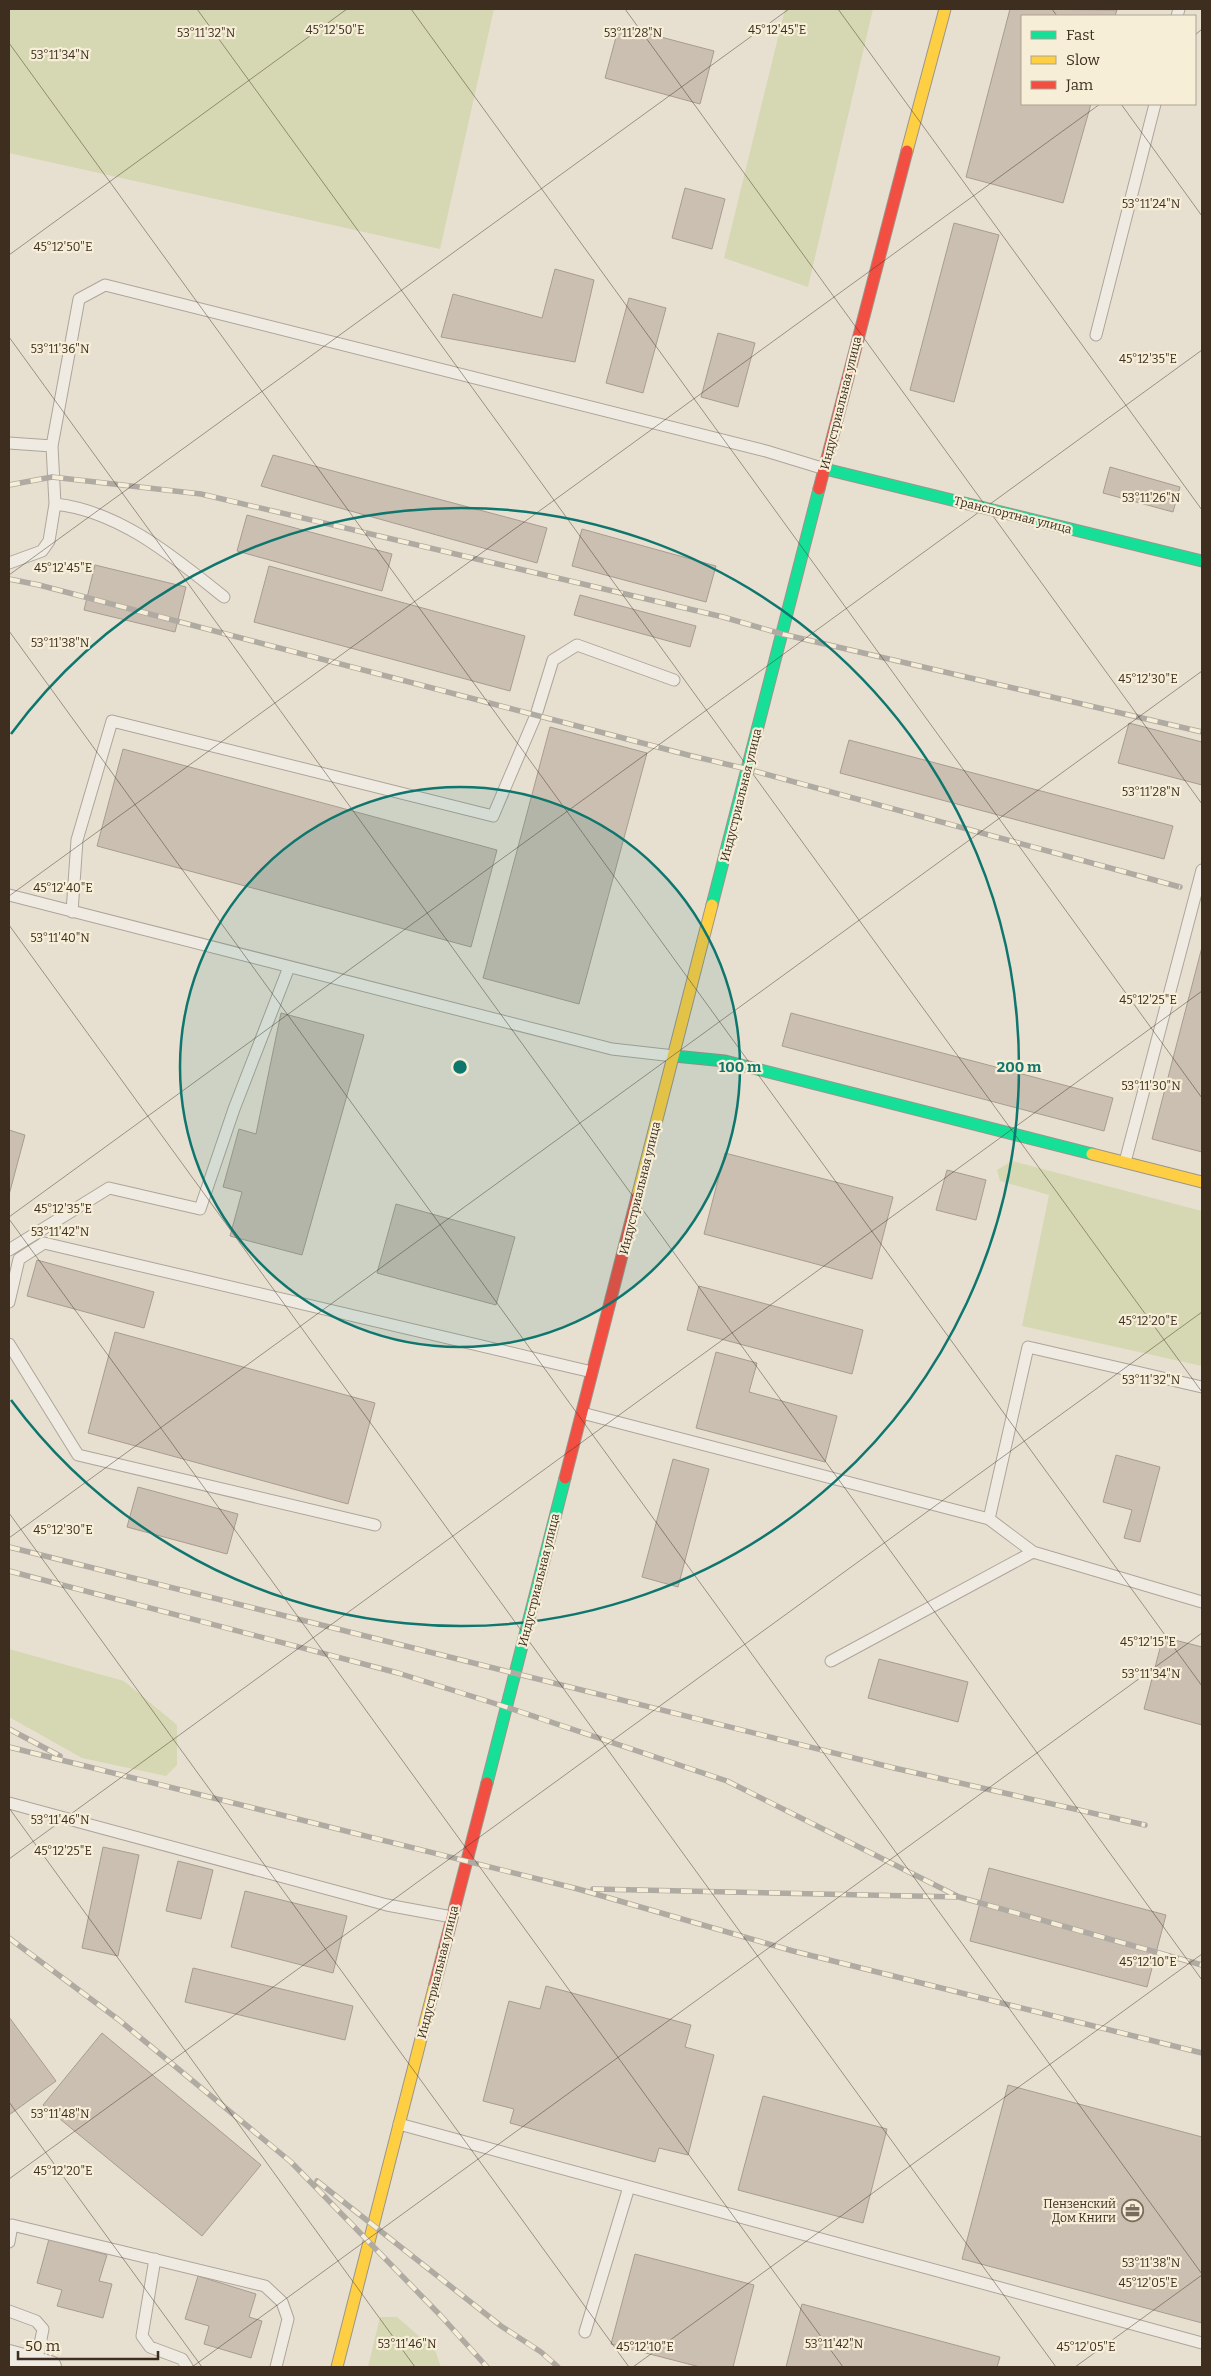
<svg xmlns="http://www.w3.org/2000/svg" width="1211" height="2376" font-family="Bitter,serif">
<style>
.green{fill:#d6d7b3}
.building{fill:#cbbfb2;stroke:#a89c90}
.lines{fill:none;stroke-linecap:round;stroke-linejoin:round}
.lane-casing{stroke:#ada599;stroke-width:13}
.street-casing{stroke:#ada599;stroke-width:24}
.fast-casing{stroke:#9c958a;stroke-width:13}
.slow-casing{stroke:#9c958a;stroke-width:13}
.jam-casing{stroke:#9c958a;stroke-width:13}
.lane{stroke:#efebe3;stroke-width:11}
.street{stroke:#efebe3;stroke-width:22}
.fast{stroke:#16e098;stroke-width:11}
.slow{stroke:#ffcf43;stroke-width:11}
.jam{stroke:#f24e42;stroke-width:11}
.rail-casing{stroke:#afaaa2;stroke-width:5.5}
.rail{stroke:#f7eed8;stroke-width:4;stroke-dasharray:11;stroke-linecap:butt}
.ticks{fill:none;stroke:#3d2e20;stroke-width:1;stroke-opacity:0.45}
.ring{fill:none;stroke:#0f766e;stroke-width:2.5}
.labels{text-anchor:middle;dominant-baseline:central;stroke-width:4.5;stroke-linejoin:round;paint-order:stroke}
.street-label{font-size:12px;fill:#3d2e20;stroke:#f7eed8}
.poi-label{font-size:12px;fill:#3d2e20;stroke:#f7eed8;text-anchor:end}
.ticks-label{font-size:12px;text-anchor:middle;fill:#3d2e20;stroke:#f7eed8;stroke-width:4.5;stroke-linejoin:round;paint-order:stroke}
.centre{fill:#0f766e;stroke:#f7eed8;stroke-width:2.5}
.ring-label{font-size:15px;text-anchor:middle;font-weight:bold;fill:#0f766e;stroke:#f7eed8;stroke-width:4.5;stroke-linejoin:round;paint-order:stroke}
</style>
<rect width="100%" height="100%" fill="#e7e0d1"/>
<path class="green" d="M9,9h485l-54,240 -431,-96z
M785,9h88l-65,278 -84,-29z
M1012,1161l190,50v155l-180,-40 27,-131 -49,-14 -3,-11z
M9,1649l115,32 53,44v40l-11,11 -84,-18 -73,-41z
M380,2317h17l38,33 6,17h-73z"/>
<path class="building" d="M1010,9l107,1 -2,6h-93v88h69l-28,99 -97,-26z
M619,26l95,25 -14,53 -95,-26z
M685,188l40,11 -13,50 -40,-11z
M954,223l45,12 -45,167 -44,-12z
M555,269l39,11 -19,82 -134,-25 12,-43 89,24z
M629,298l37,10 -23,85 -37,-10z
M718,333l37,10 -17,64 -37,-10z
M273,455l274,73 -10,35 -276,-77z
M1110,467l70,20 -7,25 -70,-19z
M247,515l145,39 -10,37 -145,-40z
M582,529l134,37 -10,36 -134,-36z
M95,565l91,22 -11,45 -91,-22z
M269,566l256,70 -15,55 -256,-69z
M580,595l116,31 -6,21 -116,-32z
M1129,723l73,19v43l-84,-22z
M550,727l97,26 -68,251 -96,-26z
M849,740l324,86 -9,33 -324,-86z
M123,749l374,101 -26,97 -374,-101z
M1202,947v205l-50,-13z
M281,1013l83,22 -62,220 -72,-19 12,-44 -19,-5 16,-58 17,5z
M791,1013l322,85 -9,33 -322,-85z
M9,1130l16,5 -16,60z
M725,1153l168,44 -21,82 -168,-45z
M947,1170l39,10 -10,40 -40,-10z
M396,1204l119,33 -19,68 -119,-32z
M37,1260l117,32 -10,36 -117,-32z
M699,1286l164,44 -11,44 -165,-44z
M115,1332l260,71 -27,101 -260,-71z
M716,1352l41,11 -8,29 88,24 -12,46 -129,-34z
M1116,1455l44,12 -20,75 -16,-4 8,-28 -29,-8z
M673,1459l36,10 -31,118 -36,-10z
M138,1487l100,27 -11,40 -100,-27z
M1163,1637l39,10v78l-58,-16z
M879,1659l89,23 -10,40 -90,-24z
M103,1847l36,8 -21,101 -36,-8z
M178,1861l35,9 -12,49 -35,-8z
M989,1868l177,47 -19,72 -177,-46z
M245,1891l102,25 -14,57 -102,-26z
M193,1968l160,38 -8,34 -160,-38z
M546,1986l145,39 -6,22 29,8 -26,100 -29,-7 -4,14 -145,-39 4,-14 -31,-8 26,-100 31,8z
M9,2017l47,64 -47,34z
M102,2033l159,132 -59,71 -159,-131z
M1008,2085l194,52v186l-240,-64z
M763,2096l124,33 -24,94 -125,-33z
M49,2239l58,16 -8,26 13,3 -9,34 -46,-12 5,-16 -25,-7z
M635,2254l119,31 -21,82h-33l-89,-23z
M198,2276l58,18 -7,23 13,4 -11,37 -47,-14 5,-18 -24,-7z
M802,2304l198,53 -3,10h-211z"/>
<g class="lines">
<defs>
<path id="lane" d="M1177,16l2,-7
M1096,335l59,-231
M9,443l43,3
M55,504c65,7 120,54 169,93
M9,563l33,-12 7,-10 6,-37 -3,-58 27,-147 26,-14 661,166 59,18
M9,895l603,154 62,7
M72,912l5,-72 35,-119 381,95 43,-101 17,-55 24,-15 97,35
M1125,1162l77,-292
M9,1250l100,-62 91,21 34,-100 55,-142
M9,1302l10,-43 25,-16 548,129
M9,1344l69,111 297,70
M582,1413l407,106 44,33 169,50
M989,1519l39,-172 174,40
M831,1661l202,-109
M9,1803l378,102 65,12
M399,2124l803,219
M9,2242l3,-17 253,61 17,16 6,17 -12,48
M155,2259l-13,77 8,11 32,12 5,8
M9,2311l27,10 7,8 -7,35
M585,2332l44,-145"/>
<path id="street" d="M9,2356l41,11"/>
<path id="fast" d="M825,469l377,92
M712,905l107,-416
M674,1056l51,5 367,93
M487,1783l78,-305"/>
<path id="slow" d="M907,151l38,-142
M1092,1154l110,28
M637,1197l75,-292
M337,2367l98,-383"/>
<path id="jam" d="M819,489l88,-338
M565,1478l72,-281
M435,1984l52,-201"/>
</defs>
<use href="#lane" class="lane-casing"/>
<use href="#street" class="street-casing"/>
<use href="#fast" class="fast-casing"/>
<use href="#slow" class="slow-casing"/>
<use href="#jam" class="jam-casing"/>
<use href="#lane" class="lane"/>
<use href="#street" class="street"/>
<use href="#fast" class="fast"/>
<use href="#slow" class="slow"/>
<use href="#jam" class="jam"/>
<defs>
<path id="rail" d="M9,485l43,-8 149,17 522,123 59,17 420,98
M9,579l30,6 649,170 59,14 433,118
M9,1547l885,221 251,57
M9,1571l389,102 108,34 221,74 232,116
M9,1729l51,27
M9,1747l569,142 215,62 409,102
M593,1889l366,8 243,68
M9,1938l110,82 172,142 150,154 46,51
M317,2181l184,145 40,26 17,15"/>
</defs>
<use href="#rail" class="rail-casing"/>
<use href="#rail" class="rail"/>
</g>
<path class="ticks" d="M197,9l1005,1383M411,9l791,1089M625,9l577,795M838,9l364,501M1052,9l5,7M1195,35l7,-6M9,43l1193,1643M1121,104l81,112M9,255l338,-246M9,337l1193,1643M9,575l780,-566M9,631l1193,1643M9,896l1091,-792M9,925l1047,1442M9,1217l1193,-867M9,1219l834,1148M9,1513l620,854M9,1538l1193,-867M9,1808l406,559M9,1859l1193,-868M9,2102l193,265M9,2179l1193,-867M192,2367l1010,-734M633,2367l569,-413M1075,2367l127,-92"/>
<circle cx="460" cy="1067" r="280" fill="#0f766e" fill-opacity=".12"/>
<g class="ring">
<circle cx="460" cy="1067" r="280"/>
<path d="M11 734A559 559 0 1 1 11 1400"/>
</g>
<defs>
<symbol id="office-ring" viewBox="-11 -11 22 22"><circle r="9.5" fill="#f7eed8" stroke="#786c5e" stroke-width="1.5"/><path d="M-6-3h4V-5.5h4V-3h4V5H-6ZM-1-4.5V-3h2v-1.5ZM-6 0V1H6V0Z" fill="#786c5e"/></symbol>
</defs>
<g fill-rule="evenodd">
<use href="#office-ring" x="1120" y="2198" width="25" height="25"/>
</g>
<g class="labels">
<g class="street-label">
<text transform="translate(841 403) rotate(-76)">Индустриальная улица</text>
<text transform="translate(1013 515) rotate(14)">Транспортная улица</text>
<text transform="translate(741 795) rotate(-76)">Индустриальная улица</text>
<text transform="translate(640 1188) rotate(-76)">Индустриальная улица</text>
<text transform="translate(539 1580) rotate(-76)">Индустриальная улица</text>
<text transform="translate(438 1972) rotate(-76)">Индустриальная улица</text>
</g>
<g class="poi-label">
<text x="1116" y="2204">Пензенский<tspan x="1116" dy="14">Дом Книги</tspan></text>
</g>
</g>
<g class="ticks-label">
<text x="335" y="34">45°12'50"E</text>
<text x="777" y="34">45°12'45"E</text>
<text x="206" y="37">53°11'32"N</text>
<text x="633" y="37">53°11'28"N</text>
<text x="60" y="59">53°11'34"N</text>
<text x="1151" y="208">53°11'24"N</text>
<text x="63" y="251">45°12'50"E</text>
<text x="60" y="353">53°11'36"N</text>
<text x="1148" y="363">45°12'35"E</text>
<text x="1151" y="502">53°11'26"N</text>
<text x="63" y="572">45°12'45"E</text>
<text x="60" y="647">53°11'38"N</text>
<text x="1148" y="683">45°12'30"E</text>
<text x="1151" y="796">53°11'28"N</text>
<text x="63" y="892">45°12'40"E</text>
<text x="60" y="942">53°11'40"N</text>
<text x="1148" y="1004">45°12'25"E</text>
<text x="1151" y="1090">53°11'30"N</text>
<text x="63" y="1213">45°12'35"E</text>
<text x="60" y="1236">53°11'42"N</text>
<text x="1148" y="1325">45°12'20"E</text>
<text x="1151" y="1384">53°11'32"N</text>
<text x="63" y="1534">45°12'30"E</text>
<text x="1148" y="1646">45°12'15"E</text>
<text x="1151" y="1678">53°11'34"N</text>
<text x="60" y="1824">53°11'46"N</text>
<text x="63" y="1855">45°12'25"E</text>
<text x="1148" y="1966">45°12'10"E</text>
<text x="60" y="2118">53°11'48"N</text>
<text x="63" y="2175">45°12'20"E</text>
<text x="1151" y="2267">53°11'38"N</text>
<text x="1148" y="2287">45°12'05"E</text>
<text x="407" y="2348">53°11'46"N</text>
<text x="834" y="2348">53°11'42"N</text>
<text x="645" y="2351">45°12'10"E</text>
<text x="1086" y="2351">45°12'05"E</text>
</g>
<circle cx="460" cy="1067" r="8" class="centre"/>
<g class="ring-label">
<text x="740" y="1072">100 m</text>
<text x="1019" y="1072">200 m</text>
</g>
<rect width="1211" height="2376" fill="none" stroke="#3d2e20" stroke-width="20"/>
<rect x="1021" y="15" width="175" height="90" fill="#f7eed8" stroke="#ada18e"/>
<rect x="1031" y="31" width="25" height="8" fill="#16e098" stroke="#ada18e"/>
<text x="1066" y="40" font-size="15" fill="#3d2e20">Fast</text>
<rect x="1031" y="56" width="25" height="8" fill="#ffcf43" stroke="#ada18e"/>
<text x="1066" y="65" font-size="15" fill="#3d2e20">Slow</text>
<rect x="1031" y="81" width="25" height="8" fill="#f24e42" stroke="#ada18e"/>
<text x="1066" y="90" font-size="15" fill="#3d2e20">Jam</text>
<path d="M18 2351v8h140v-8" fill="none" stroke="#3d2e20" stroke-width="2.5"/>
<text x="25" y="2351" font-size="15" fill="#3d2e20" stroke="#f7eed8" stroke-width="4" paint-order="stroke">50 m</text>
</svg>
